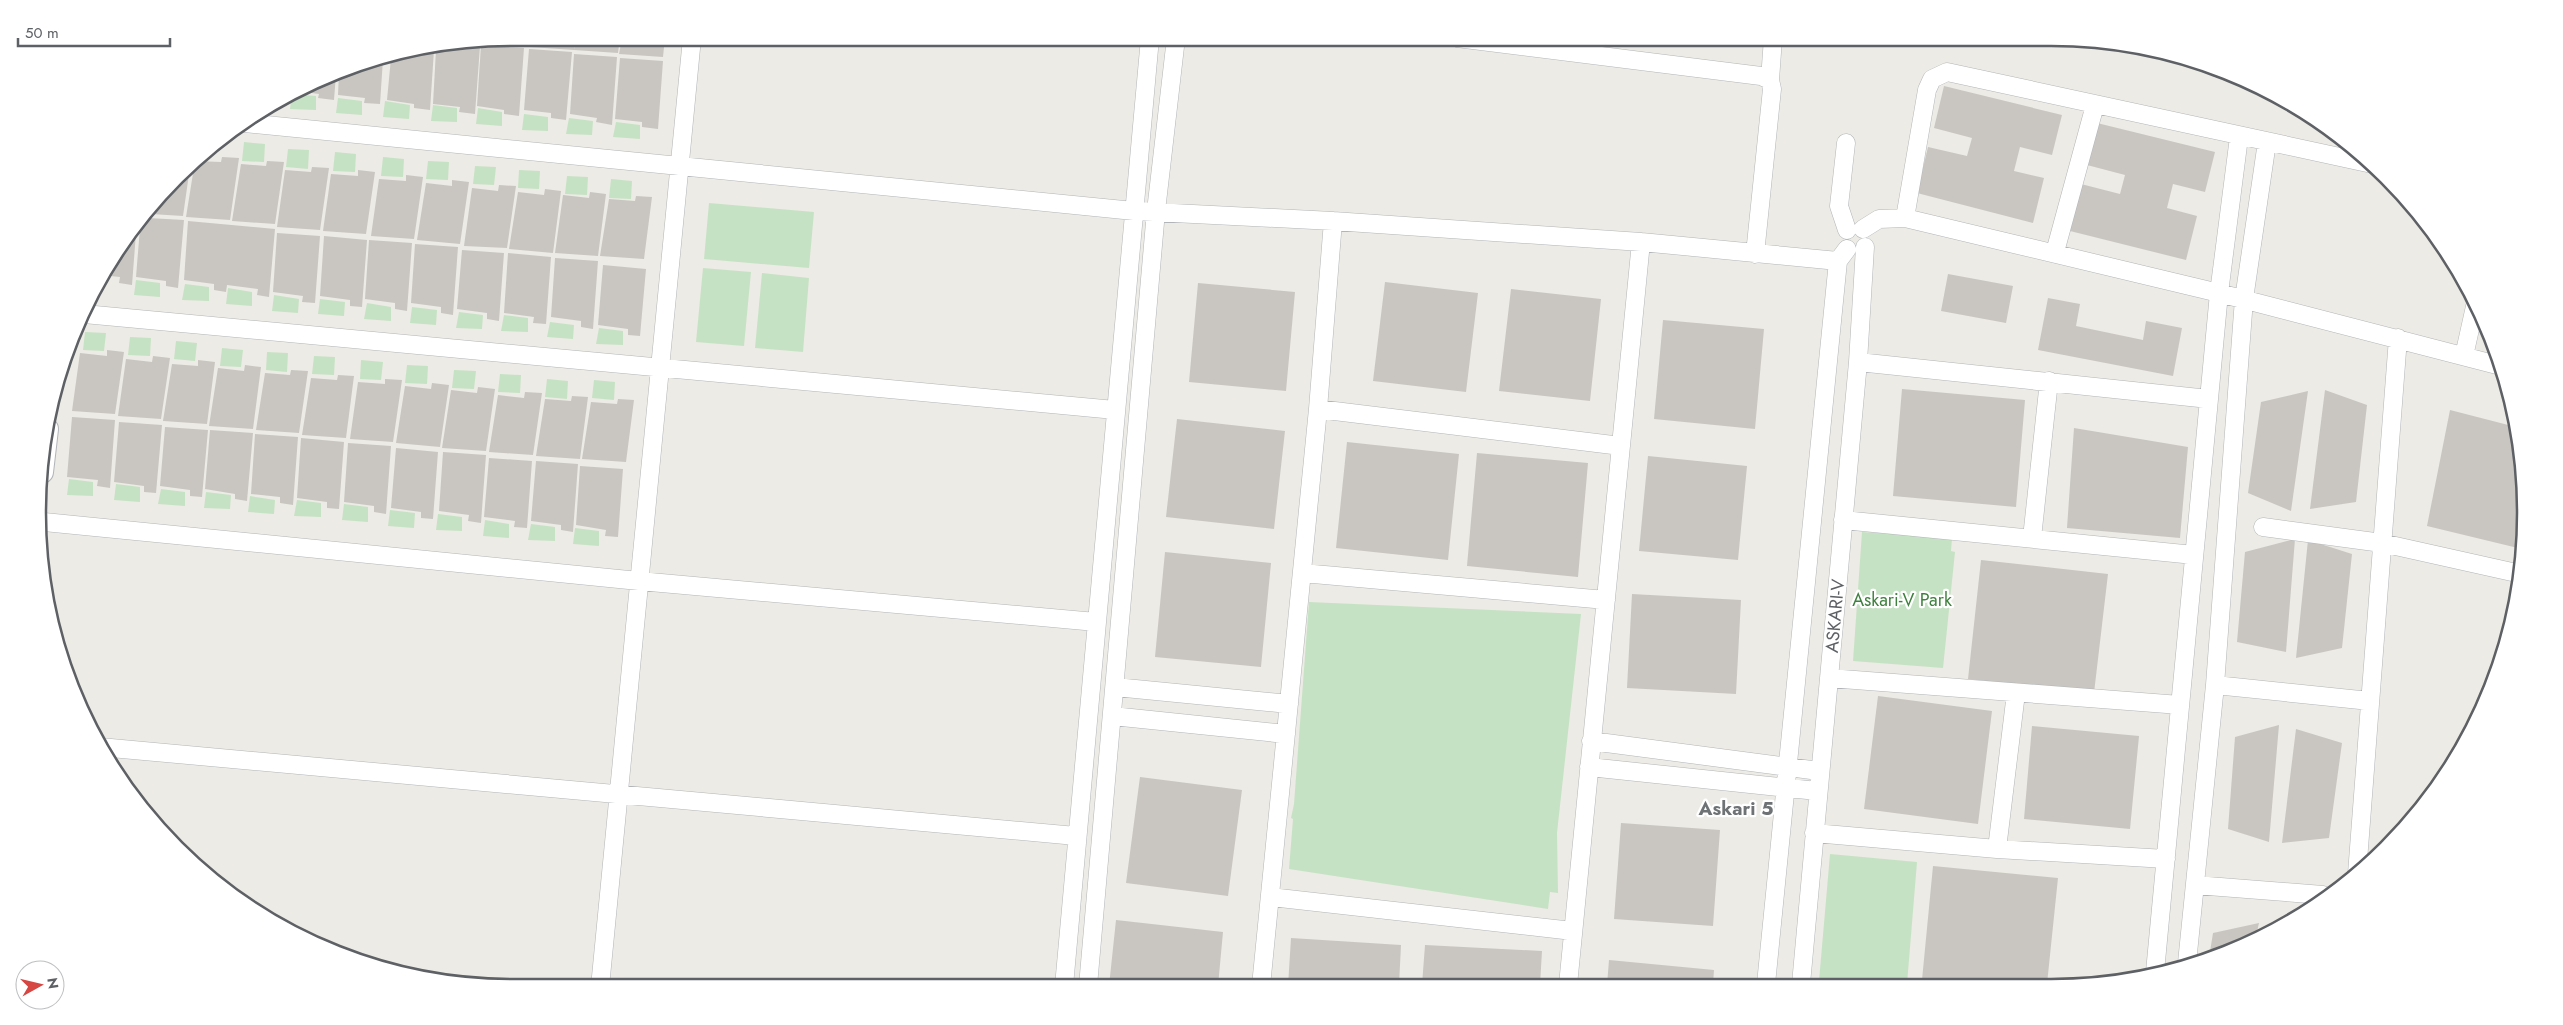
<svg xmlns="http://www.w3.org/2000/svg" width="2563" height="1025" font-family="Jost,sans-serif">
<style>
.green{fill:#c6e2c4}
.building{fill:#c9c6c2}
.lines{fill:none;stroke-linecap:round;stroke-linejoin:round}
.minor-casing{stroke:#b2b5b8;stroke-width:19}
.tertiary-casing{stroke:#b2b5b8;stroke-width:24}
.minor{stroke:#fff;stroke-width:18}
.tertiary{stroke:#fff;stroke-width:22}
.labels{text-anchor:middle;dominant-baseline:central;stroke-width:4.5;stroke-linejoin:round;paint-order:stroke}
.park-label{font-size:18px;fill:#3f803f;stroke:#fff}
.street-label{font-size:18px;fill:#5d6064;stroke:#fff}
.neighbourhood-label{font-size:19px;font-weight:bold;fill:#6e7275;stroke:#fff}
.rim{fill:none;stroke:#5d6064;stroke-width:2.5}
</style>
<rect width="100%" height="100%" fill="#edebe5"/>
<path class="green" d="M292,94l24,2v14l-26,-1z
M338,98l24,3v14l-26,-2z
M385,101l25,4 -1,14 -26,-2z
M433,105l24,3v14l-26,-1z
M478,108l24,4v14l-26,-2z
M524,114l24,3v14l-26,-1z
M569,118l24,3 -1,14 -26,-1z
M616,122l24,3v14l-27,-2z
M244,142l21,2 -1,18 -22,-1z
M288,149l21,1 -1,19 -22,-2z
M335,152l21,2 -1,18 -22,-1z
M383,157l21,2 -1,18 -22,-1z
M428,161l21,1 -1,18 -22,-1z
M475,166l21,1 -2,18 -21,-1z
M519,170l21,1 -1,18 -21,-1z
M567,176l21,1 -1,18 -22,-1z
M611,179l21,2 -1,18 -22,-1z
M709,203l105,9 -5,56 -105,-9z
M703,268l48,4 -7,74 -48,-4z
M762,273l47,5 -6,74 -48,-4z
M136,280l24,3v14l-26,-2z
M185,284l24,3v14l-27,-1z
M228,288l24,4v14l-26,-2z
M274,295l25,4 -1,14 -26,-2z
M320,299l25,3 -1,14 -26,-2z
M367,303l24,4v14l-27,-2z
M412,307l25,3 -1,15 -26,-2z
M459,312l24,3 -1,14 -26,-1z
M504,315l24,3v14l-27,-1z
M550,322l24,3 -1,14 -26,-2z
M599,328l24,3v14l-27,-1z
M85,332l21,1 -2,18 -21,-1z
M130,337l21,1 -1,18 -22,-1z
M176,341l21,2 -2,18 -21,-2z
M222,348l21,2 -2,17 -21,-1z
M267,352l21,1 -1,19 -21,-2z
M314,356l21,1 -1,18 -22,-1z
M361,360l22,2 -2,18 -21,-1z
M407,365l21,1 -1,18 -22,-1z
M454,370l22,1 -2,18 -22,-1z
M500,374l21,1 -1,18 -22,-1z
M547,379l21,2 -1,18 -22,-2z
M594,380l21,2 -1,18 -22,-2z
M69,479l24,3v14l-26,-1z
M116,484l24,3v15l-26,-2z
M161,489l24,3v14l-27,-2z
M206,492l25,3 -1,14 -26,-1z
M250,496l25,4 -1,14 -26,-2z
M297,500l24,3v14l-27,-1z
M344,504l24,3v15l-26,-2z
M390,510l25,3 -1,15 -26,-2z
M438,514l24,3v14l-26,-1z
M485,520l24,4v14l-26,-2z
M531,524l24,3v14l-27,-1z
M575,528l24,3v15l-26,-2z
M1862,532l90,6 -1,13 4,1 -12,116 -90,-7z
M1309,602l272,12 -24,219 1,60 -8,-1 -2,17 -259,-40 4,-50 -2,-1 3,-14z
M1830,854l87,8 -10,122h-58l-30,-3z"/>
<path class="building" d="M513,38h17l-1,8 -46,-3z
M531,38h44l-1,12 -44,-3z
M576,38h44l-2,15 -44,-3z
M622,38h43l-2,19 -44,-3z
M467,45l13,1 -5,68 -16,-2 1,-5 -27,-3 3,-54z
M481,45l43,3 -5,68 -15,-2v-4l-27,-4z
M529,49l43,3 -6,68 -15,-2v-5l-27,-3z
M434,50l-4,60 -16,-2v-4l-27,-4 4,-42z
M574,54l43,3 -5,68 -16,-3 1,-4 -27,-4z
M620,58l43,3 -5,68 -16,-2v-5l-27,-3z
M383,59l-3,45 -16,-1 1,-5 -27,-3 1,-23 21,-9z
M336,74l-2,26 -16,-2 1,-4 -22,-3z
M1944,86l118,29 -10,40 -32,-8 -6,24 30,7 -11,45 -116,-30 11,-46 39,9 5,-18 -38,-10z
M2097,123l118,29 -10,40 -32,-8 -6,24 30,8 -11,44 -116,-29 11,-47 39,10 5,-19 -38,-10z
M222,157l17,1 -9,62 -44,-3 9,-56 26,1z
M267,161l17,1 -9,62 -43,-3 9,-57 25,2z
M190,167l-7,49 -32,-2 23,-28z
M312,167l17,1 -9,62 -43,-3 8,-57 26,2z
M358,170l17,2 -9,62 -43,-3 8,-57 27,2z
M406,175l17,2 -9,62 -43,-3 8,-57 27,2z
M452,180l17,2 -9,62 -43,-4 9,-57 26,3z
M499,185l17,1 -9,62 -43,-2 8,-58 26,3z
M545,189l16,2 -8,62 -44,-4 9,-57 26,3z
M590,192l16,2 -8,62 -43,-3 8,-58 26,3z
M636,196l16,1 -8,62 -44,-3 9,-57 26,2z
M148,218l36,2 -6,68 -12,-2v-5l-30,-4 4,-49z
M188,221l87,8 -6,68 -12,-2 1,-6 -31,-4 -1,7 -12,-2v-6l-30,-4z
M136,233l-4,52 -13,-2 1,-6 -19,-2z
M277,233l43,3 -5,67 -13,-1 1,-6 -30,-4z
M324,236l43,4 -5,67 -12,-1v-6l-30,-4z
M369,240l43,3 -5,68 -12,-2v-6l-30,-4z
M415,244l43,3 -5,68 -12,-2v-6l-30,-4z
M462,250l42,3 -5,68 -12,-2v-6l-30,-4z
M508,253l43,4 -5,67 -13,-1 1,-6 -30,-4z
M555,258l43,3 -5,68 -12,-2v-6l-30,-4z
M603,265l43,4 -6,67 -12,-1v-6l-30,-4z
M1948,274l65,12 -7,37 -65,-12z
M1385,282l93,11 -12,99 -93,-11z
M1198,283l97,9 -9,99 -97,-9z
M1511,289l90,10 -11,102 -91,-10z
M2048,298l32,6 -4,22 67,14 3,-19 36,7 -9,48 -135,-26z
M1663,320l101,9 -9,100 -101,-10z
M107,350l17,2 -9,62 -43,-3 8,-58 27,3z
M153,356l17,2 -9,61 -43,-3 8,-57 26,3z
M198,360l17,2 -8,62 -44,-3 9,-57 26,2z
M245,365l16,2 -8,62 -44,-3 9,-58 26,3z
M291,370l17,1 -9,62 -43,-3 9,-57 25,2z
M338,375l16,1 -8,62 -44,-3 9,-57 26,2z
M385,379l17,1 -9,62 -43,-3 8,-57 27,2z
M432,383l17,2 -9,62 -44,-4 9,-57 26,3z
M478,387l17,2 -9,62 -44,-3 9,-58 26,3z
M1902,389l123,11 -9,107 -123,-11z
M2325,390l42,15 -11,97 -46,7z
M2308,391l-17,120 -43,-18 13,-91z
M525,392l17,1 -9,62 -44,-3 9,-57 26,3z
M572,396l16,1 -8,62 -44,-3 9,-57 26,2z
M618,399l16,1 -8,62 -44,-3 9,-57 26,2z
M2450,410l66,17 8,54 -2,68 -95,-23z
M72,417l43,3 -5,68 -13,-2 1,-6 -31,-3z
M1177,419l108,12 -11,98 -108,-12z
M119,422l43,3 -6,68 -12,-1v-6l-30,-4z
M165,427l43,3 -6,67 -12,-1v-6l-30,-4z
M2074,428l114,19 -8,91 -113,-10z
M210,430l43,3 -6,68 -12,-2v-5l-30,-5z
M255,434l43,3 -5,68 -13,-2v-6l-29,-3z
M301,438l43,4 -5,67 -12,-1v-6l-30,-4z
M1347,442l112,12 -11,106 -112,-12z
M348,443l43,3 -5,68 -12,-2v-6l-30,-4z
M396,448l42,4 -5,67 -12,-1v-6l-30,-4z
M443,452l43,3 -5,68 -13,-2 1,-6 -30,-4z
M1477,453l111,10 -10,114 -111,-11z
M1648,456l99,10 -9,94 -99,-9z
M489,458l43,3 -5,67 -13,-1 1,-6 -31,-4z
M536,461l42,3 -5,68 -12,-2v-5l-30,-4z
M580,466l43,3 -5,68 -13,-1 1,-6 -30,-5z
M2295,539l-9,113 -49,-10 8,-90z
M2308,540l44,14 -10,94 -46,10z
M1165,552l106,11 -10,104 -106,-10z
M1981,560l127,14 -14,119 -126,-14z
M1632,594l109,6 -5,94 -109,-6z
M1878,696l114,15 -14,113 -114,-15z
M2279,725l-10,117 -41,-13 7,-92z
M2032,726l107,10 -9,93 -106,-10z
M2296,729l46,14 -13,95 -47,5z
M1140,777l102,13 -14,106 -102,-13z
M1621,823l99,7 -7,96 -99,-7z
M1933,866l125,12 -11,106h-91l-34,-4z
M1116,920l107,12 -5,54h-109z
M2259,923l-3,13 -23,15 -24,7 4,-25z
M1291,938l110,7 -2,40 -111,1z
M1425,945l117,6 -2,34h-118z
M1609,960l105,10 -1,14 -106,1z"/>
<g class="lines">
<defs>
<path id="minor" d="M1457,38l304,38 9,4
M245,123l889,88 199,10 308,21 197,19 9,-12
M1846,143l-7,63 8,24
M1905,218l22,-128 5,-11 15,-7 425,92
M1863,229l16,-10 26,-1 314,75 282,73
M2055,252l40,-147
M1755,254l17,-165 -2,-9 3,-42
M84,314l1031,96
M2464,356l12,-54
M1858,362l351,37
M1318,409l303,37
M1843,520l351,35
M44,522l595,59 457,41
M2263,527l119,16 139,31
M2032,538l17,-157
M1302,573l304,27
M1829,678l351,27
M2215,685l155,16
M1115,687l174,17
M1112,716l174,18
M1591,741l228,30
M100,747l976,89
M1589,767l228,24
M1814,833l183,16 169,10
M1997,849l19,-156
M2357,874l41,-536
M2195,885l128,10
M1270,897l303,34
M2187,963l28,-278 29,-386 23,-157
M2155,972l64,-679 20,-156
M1766,984l72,-723
M1801,984l57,-622 7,-115
M1568,985l73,-743
M1064,986l86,-948
M1088,986l68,-775 20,-173
M1261,986l57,-577 15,-188
M600,987l92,-949"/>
<path id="tertiary" d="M42,472l5,-43"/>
</defs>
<use href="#minor" class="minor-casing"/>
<use href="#tertiary" class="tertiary-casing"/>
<use href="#minor" class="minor"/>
<use href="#tertiary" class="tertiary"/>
</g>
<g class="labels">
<g class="park-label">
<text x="1902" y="600">Askari-V Park</text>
</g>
<g class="street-label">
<text transform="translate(1835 616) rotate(-85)">ASKARI-V</text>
</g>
<g class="neighbourhood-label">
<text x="1736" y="808">Askari 5</text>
</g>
</g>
<path d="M0 0H2563V1025H0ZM512 46H2051A466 466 0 0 1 2517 512V513A466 466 0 0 1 2051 979H512A466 466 0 0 1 46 513V512A466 466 0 0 1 512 46Z" fill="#fff" fill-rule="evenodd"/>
<path class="rim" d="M512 46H2051A466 466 0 0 1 2517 512V513A466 466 0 0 1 2051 979H512A466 466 0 0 1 46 513V512A466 466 0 0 1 512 46Z"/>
<g transform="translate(40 985) rotate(82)"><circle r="24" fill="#ffffff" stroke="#bebfc1"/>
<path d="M0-4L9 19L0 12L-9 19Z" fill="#d64642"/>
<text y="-8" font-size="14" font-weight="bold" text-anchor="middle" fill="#5d6064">N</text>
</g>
<path d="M18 38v8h152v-8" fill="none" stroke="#5d6064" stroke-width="2.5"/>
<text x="25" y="38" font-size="15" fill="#5d6064" stroke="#ffffff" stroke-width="4" paint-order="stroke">50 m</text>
</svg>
